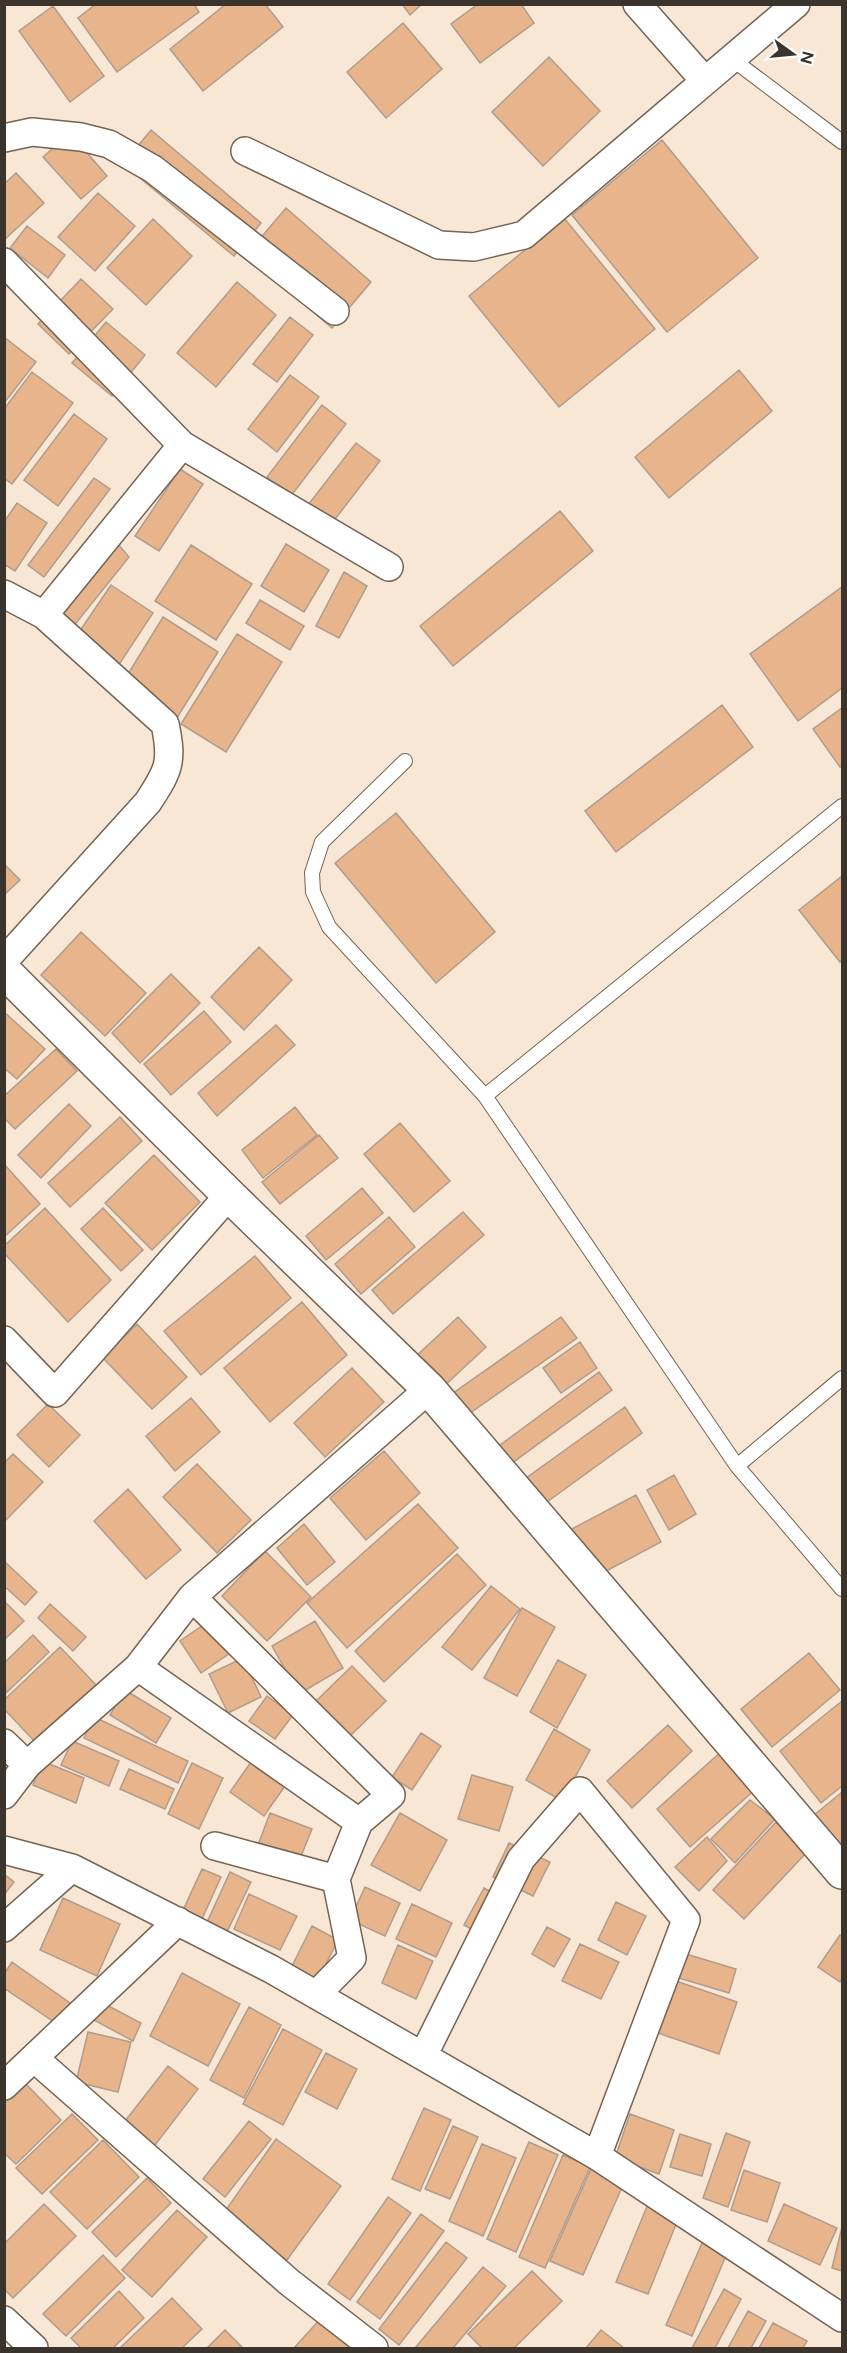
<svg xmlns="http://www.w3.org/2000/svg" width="847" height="2353" font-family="Figtree,sans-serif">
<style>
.building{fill:#e8b48b;stroke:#b09c8d;stroke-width:1.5}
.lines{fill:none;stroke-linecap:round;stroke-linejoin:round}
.service-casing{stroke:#736453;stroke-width:16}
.minor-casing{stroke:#736453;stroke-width:30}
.tertiary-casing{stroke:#736453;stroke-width:36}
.service{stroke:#fff;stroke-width:14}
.minor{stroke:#fff;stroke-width:27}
.tertiary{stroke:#fff;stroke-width:33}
</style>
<rect width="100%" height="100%" fill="#f9e7d5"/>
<path class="building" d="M96,4h98l5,8 -82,60 -39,-54z
M226,4h39l18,23 -80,64 -33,-42z
M402,4h20l-12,11z
M478,4h43l13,19 -54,40 -29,-39z
M53,6l51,70 -34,26 -51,-71z
M403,23l39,46 -56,49 -39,-46z
M549,57l51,54 -57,55 -51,-54z
M151,130l110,93 -27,33 -111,-92z
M70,133l37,43 -26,23 -38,-42z
M662,140l96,118 -91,74 -95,-117z
M16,173l28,30 -40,37v-56z
M98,193l37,33 -40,45 -37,-34z
M286,208l85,74 -39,46 -86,-73z
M564,218l91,111 -96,78 -90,-111z
M153,219l39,37 -46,49 -39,-37z
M27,226l38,29 -17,23 -38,-30z
M81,279l32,30 -44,45 -31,-30z
M237,282l39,33 -60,72 -39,-34z
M290,317l23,18 -36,47 -24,-18z
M106,322l39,33 -33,41 -40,-33z
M4,337l32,25 -32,41z
M739,370l33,41 -103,87 -34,-41z
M32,372l41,31 -61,81 -8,-6v-69z
M290,375l29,22 -42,55 -29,-23z
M322,405l24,19 -55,72 -24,-19z
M74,414l33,25 -49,67 -34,-26z
M356,443l24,18 -48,62 -24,-18z
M180,469l23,15 -44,67 -24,-15z
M94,478l16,11 -66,88 -16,-12z
M17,503l30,20 -32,48 -11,-7v-42z
M560,511l33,40 -140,115 -33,-40z
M117,543l12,14 -60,75 -14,-13z
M286,544l43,26 -25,42 -43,-26z
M191,545l61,39 -36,56 -61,-39z
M344,572l23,14 -28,52 -23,-12z
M111,585l42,28 -35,53 -43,-28z
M842,587v101l-44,33 -48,-67z
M260,600l44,26 -14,24 -44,-27z
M163,617l55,35 -43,69 -55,-34z
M237,634l45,28 -56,90 -45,-28z
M722,705l31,42 -137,105 -31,-41z
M842,708v58l-2,1 -27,-38z
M396,813l99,119 -59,51 -101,-120z
M4,864l16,16 -16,15z
M842,876v84l-2,2 -41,-52z
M81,932l65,61 -41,43 -64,-61z
M259,947l33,33 -48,50 -33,-33z
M171,974l29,29 -60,60 -28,-30z
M204,1011l27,31 -60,53 -27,-31z
M4,1012l41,37 -28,30 -13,-11z
M276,1025l19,20 -78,71 -19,-23z
M56,1049l21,22 -62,58 -11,-11v-22z
M69,1104l22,22 -50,52 -23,-23z
M295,1107l22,28 -54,43 -21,-28z
M120,1117l22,24 -72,66 -22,-24z
M400,1123l50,58 -36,31 -50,-58z
M319,1135l19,23 -58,46 -18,-22z
M154,1155l46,47 -48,48 -47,-47z
M4,1164l36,40 -36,33z
M362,1188l21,25 -57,47 -20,-24z
M45,1208l66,72 -43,42 -64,-69v-7z
M103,1208l40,42 -22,21 -40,-42z
M463,1212l21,23 -91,79 -21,-24z
M389,1217l26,30 -54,47 -26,-30z
M255,1256l36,42 -90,77 -37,-44z
M302,1302l45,53 -77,67 -46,-54z
M458,1317l28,30 -46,43 -28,-30z
M561,1317l16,21 -114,80 -14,-22z
M137,1324l50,53 -35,32 -49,-51z
M580,1342l17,26 -36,25 -18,-25z
M352,1368l32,34 -59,55 -31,-34z
M599,1372l13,18 -104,76 -12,-18z
M191,1398l29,34 -45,39 -29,-35z
M48,1404l32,31 -31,32 -32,-32z
M625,1407l17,26 -102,74 -18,-26z
M384,1451l36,42 -54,47 -36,-42z
M13,1454l30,28 -39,40v-59z
M197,1464l54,56 -34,33 -54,-56z
M674,1475l22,39 -27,16 -22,-40z
M128,1489l53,61 -35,29 -52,-58z
M636,1495l25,47 -66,35 -25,-47z
M418,1504l40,44 -111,100 -40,-45z
M304,1524l31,38 -28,23 -30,-37z
M265,1551l46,46 -44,44 -45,-45z
M457,1554l29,31 -102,97 -29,-31z
M4,1561l33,31 -12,13 -21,-19z
M491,1586l29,23 -48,61 -30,-23z
M4,1601l20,20 -20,19z
M50,1604l36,33 -13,14 -35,-33z
M522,1608l33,19 -38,69 -33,-18z
M212,1619l21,32 -32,22 -21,-32z
M315,1621l28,47 -44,26 -27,-48z
M33,1635l16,17 -43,41 -2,-30z
M60,1647l37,39 -60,58 -33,-35v-9z
M809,1653l31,37 -68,57 -31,-38z
M243,1658l18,39 -33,16 -19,-39z
M558,1660l28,15 -29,53 -27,-16z
M352,1666l34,35 -38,37 -34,-35z
M125,1690l46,28 -15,25 -46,-28z
M267,1696l26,19 -18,24 -26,-18z
M842,1701v85l-21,17 -41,-52z
M94,1717l94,44 -10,22 -94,-45z
M668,1725l24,26 -60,57 -25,-27z
M554,1729l36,21 -28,51 -36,-21z
M421,1733l20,13 -29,44 -20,-13z
M72,1741l47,20 -10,25 -48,-21z
M722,1751l34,38 -66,58 -33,-38z
M42,1761l42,17 -8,25 -43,-18z
M251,1762l34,24 -21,30 -34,-24z
M192,1763l31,15 -24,51 -31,-15z
M129,1769l45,20 -9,20 -45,-20z
M472,1775l41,12 -14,44 -41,-12z
M842,1792v60l-29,-36z
M750,1800l25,19 -40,44 -24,-24z
M270,1813l42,16 -13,32 -41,-16z
M400,1813l47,27 -27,51 -49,-26z
M776,1822l31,30 -63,67 -31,-29z
M707,1837l20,24 -28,30 -24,-24z
M509,1843l41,19 -17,34 -40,-19z
M202,1869l19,8 -28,62 -19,-9z
M230,1872l21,10 -27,56 -20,-9z
M4,1874l10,8 -10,13z
M365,1887l35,16 -15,33 -35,-16z
M484,1888l21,12 -20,37 -21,-12z
M249,1894l48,22 -17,34 -46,-21z
M63,1898l57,26 -23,52 -57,-26z
M616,1902l30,14 -19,39 -29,-15z
M412,1904l40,19 -16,34 -40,-18z
M312,1926l26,14 -25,50 -26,-14z
M547,1927l23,12 -16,28 -22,-13z
M840,1935l2,2v41l-2,4 -22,-15z
M580,1944l39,18 -18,37 -39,-18z
M398,1945l35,16 -17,38 -34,-16z
M686,1954l50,15 -7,24 -50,-15z
M12,1962l58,41 -13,21 -53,-36v-14z
M182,1973l58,31 -32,62 -58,-30z
M676,1981l61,21 -18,52 -61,-21z
M101,2002l40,21 -8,18 -41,-22z
M249,2007l32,18 -37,73 -34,-18z
M283,2029l39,21 -39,75 -40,-21z
M88,2032l43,10 -13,50 -42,-10z
M326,2053l31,16 -20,40 -32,-17z
M168,2066l30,23 -46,60 -30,-24z
M22,2080l39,40 -45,44 -12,-11v-56z
M424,2108l27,12 -31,71 -28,-12z
M72,2114l26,26 -56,54 -26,-26z
M630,2114l44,16 -15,44 -44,-16z
M249,2121l22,18 -46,58 -22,-18z
M453,2126l25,11 -28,62 -25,-10z
M726,2133l24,9 -22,65 -25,-9z
M680,2134l31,10 -9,32 -32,-9z
M276,2139l65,47 -54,74 -64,-46z
M103,2140l36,37 -52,52 -37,-37z
M529,2142l29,13 -42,97 -29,-13z
M482,2144l34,14 -33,78 -34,-15z
M563,2155l27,12 -45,101 -26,-11z
M591,2169l33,14 -41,92 -33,-14z
M744,2170l36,13 -13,39 -36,-12z
M147,2178l24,25 -55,54 -24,-25z
M388,2197l23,16 -61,87 -22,-16z
M44,2204l32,32 -63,62 -9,-9v-45z
M648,2204l31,13 -31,77 -32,-12z
M784,2204l53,24 -17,37 -52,-24z
M177,2210l30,27 -55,60 -30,-27z
M421,2214l23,17 -64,88 -23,-17z
M842,2227v44l-10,-3z
M703,2241l25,10 -36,85 -26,-11z
M446,2242l21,16 -68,87 -20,-16z
M103,2255l22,23 -59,58 -23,-22z
M483,2267l23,19 -53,62h-38z
M532,2271l30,30 -48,47h-32l-14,-14z
M724,2289l17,10 -26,49h-23z
M119,2291l25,27 -31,30h-32l-10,-10z
M172,2298l30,31 -20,19h-62z
M748,2311l18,10 -15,27h-23z
M322,2317l34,31h-62z
M773,2323l34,18 -4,7h-44z
M225,2330l18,18h-36z
M601,2330l23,18h-38z"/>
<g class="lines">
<defs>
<path id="service" d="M732,59l110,83
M405,761l-83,81 -10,31 1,19 16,35 156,169 252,370 105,123
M485,1096l357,-290
M737,1466l105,-88"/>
<path id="minor" d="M637,4l68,77
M4,138l28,-6 49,5 28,7 44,25 182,142
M245,151l194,94 35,2 50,-12 272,-231
M4,262l178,183 -138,170 -40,-21
M182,445l207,122
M4,961l144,-159c21,-32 25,-40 17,-78l-121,-109
M4,1340l51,53 174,-198
M192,1597l199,198 -32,27 -23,57 16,79 -36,37
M138,1667l221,155
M4,1743l23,22
M4,1795l23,-30 111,-98 54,-70 237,-208
M215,1846l121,33
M4,1850l68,18 199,101 326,187 245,162
M4,1928l68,-60
M423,2056l98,-197 59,-68 106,129 -89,236
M34,2058l255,224 85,66
M4,2086l174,-165
M4,2320l30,28"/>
<path id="tertiary" d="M4,971l225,224 200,194 413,483"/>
</defs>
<use href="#service" class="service-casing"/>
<use href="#minor" class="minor-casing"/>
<use href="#tertiary" class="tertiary-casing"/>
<use href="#service" class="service"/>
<use href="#minor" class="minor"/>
<use href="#tertiary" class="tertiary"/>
</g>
<rect width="847" height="2353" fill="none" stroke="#3b342d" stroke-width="12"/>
<g transform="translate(793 54) rotate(105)" stroke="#ffffff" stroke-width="4.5" paint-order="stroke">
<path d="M0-4.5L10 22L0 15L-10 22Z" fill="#3b342d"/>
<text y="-9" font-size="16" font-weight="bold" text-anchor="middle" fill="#3b342d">N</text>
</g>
</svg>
